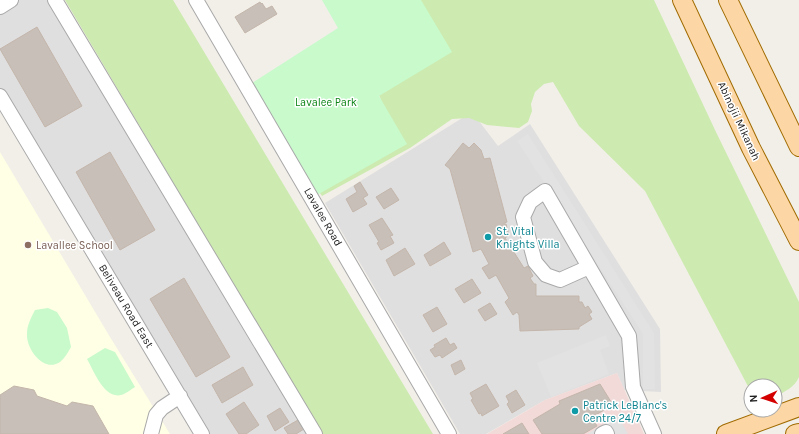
<svg xmlns="http://www.w3.org/2000/svg" width="799" height="434" font-family="Karla,sans-serif">
<style>
.residential{fill:#e0dfdf}
.commercial{fill:#f2dad9}
.education{fill:#ffffe5}
.grass{fill:#cdebb0}
.park{fill:#c8facc}
.parking{fill:#e2e2e2}
.building{fill:#c7bfb8;stroke:#c4b6ab}
.lines{fill:none;stroke-linecap:round;stroke-linejoin:round}
.minor-casing{stroke:#a9a9a9;stroke-width:16}
.major-casing{stroke:#a06b00;stroke-width:20}
.minor{stroke:#fff;stroke-width:14}
.major{stroke:#fcd6a4;stroke-width:18}
.culture-dot{fill:#0f9aa8;stroke:#fff;stroke-width:1.5}
.education-dot{fill:#8d6e63;stroke:#fff;stroke-width:1.5}
.labels{text-anchor:middle;dominant-baseline:central;stroke-width:3;stroke-linejoin:round;paint-order:stroke}
.park-label{font-size:11px;fill:#0c8416;stroke:#fff}
.street-label{font-size:11px;fill:#222;stroke:#fff}
.culture-label{font-size:11px;fill:#0d838f;stroke:#fff;text-anchor:start}
.education-label{font-size:11px;fill:#785e54;stroke:#fff;text-anchor:start}
</style>
<rect width="100%" height="100%" fill="#f2efe9"/>
<path class="residential" d="M1,0h59l258,434h-113l-205,-334v-99z
M472,112l26,34 32,-22 130,205 1,63 -37,-2 -7,-17 -72,27 -59,34h-26l-135,-231z"/>
<path class="commercial" d="M617,373l27,61h-157l58,-34z"/>
<path class="education" d="M0,152l110,185 60,97h-170z"/>
<path class="grass" d="M65,0h108l260,434h-111z
M326,0h328l62,132 83,170v75c-4,10 -15,15 -24,20v-11h-24v6l-106,-201 -66,-65 -26,-44 -9,2 -9,8 -4,12 1,7 -4,11 -9,6 -32,-3 -18,-7 -17,1 -42,29 -88,48 -25,-36 97,-25 -16,-43z"/>
<path class="park" d="M322,0h99l31,52 -73,44 28,48 -90,51 -65,-112 86,-55z
M48,308l9,4 10,16 4,19c-3,5 -6,11 -11,15 -16,11 -34,-13 -33,-28 0,-9 4,-16 8,-24z
M105,348l10,4 20,35c-4,2 -9,7 -14,8 -17,4 -27,-24 -34,-36z"/>
<path class="parking" d="M528,134l126,199 1,56h-12v-55l-126,-193z
M606,335l4,11 -10,4 9,24 -58,23 -14,-34z
M618,416l10,18h-41z"/>
<path class="building" d="M260,2l1,2 1,-1 4,6 6,-3 5,8 -32,19 -10,-16z
M37,27l45,79 -37,21 -45,-78z
M463,143l6,5 5,-5 7,7 3,9 6,-1 17,64 -3,1v1h2l3,11 -4,3 19,30 4,-2 5,10 -3,2 4,6h2v12h43v6h3l3,6 3,-2 4,6 -3,2 3,5 -13,8v2l-59,2 -1,-16 -2,-3 -4,3 -8,-13 4,-4 -13,-23 -7,4 -7,-11 7,-4 -8,-15 -8,3 -23,-83 -5,-4z
M110,152l45,78 -35,20 -44,-78z
M360,182l8,13 -5,3 4,6 -14,8 -7,-13 11,-7 -3,-6z
M391,188l8,12 -15,9 -8,-12z
M382,218l11,17 -3,1 4,7 -13,7 -4,-7 2,-1 -10,-17z
M444,242l7,12 -21,12 -6,-11z
M405,248l10,16 -21,12 -8,-16z
M184,278l46,79 -34,20 -46,-78z
M472,279l9,14 -17,10 -9,-14z
M490,303l7,11 -12,7 -7,-11z
M437,307l10,17 -14,8 -10,-17z
M446,338l4,7 4,-2 3,5 -15,10 -2,-3 -5,2 -5,-7 5,-3 -1,-2z
M461,360l4,9 -10,6 -4,-10z
M243,367l10,18 -31,18 -10,-18z
M486,384l13,22 -17,10 -1,-3 -2,1 -8,-14 2,-1 -3,-6z
M600,384l13,21 -21,12 5,9 -14,8h-41l-9,-14 27,-16 -1,-3z
M14,386l20,4 3,6 30,10 5,-4 21,4 16,28h-109v-39z
M516,390l9,15 -13,8 -5,-9 2,-2 -3,-6z
M244,402l15,23 -13,9h-7l-13,-20z
M280,408l9,14 -14,9 -8,-15z
M298,420l6,9 -8,5h-8l-4,-6z
M522,423l7,11h-26z"/>
<g class="lines">
<defs>
<path id="minor" d="M55,0l260,434
M196,0l253,434
M0,7l11,-7
M0,96l202,338
M589,267l-29,13 -14,-5 -11,-13 -12,-45 7,-15 15,-11 84,145 4,51 21,47
M151,434l5,-19 6,-7 18,-12
M602,434l4,-2 1,2"/>
<path id="major" d="M682,0l69,148 48,93
M728,0l71,147
M726,434l73,-27
M795,434l4,-1"/>
</defs>
<use href="#minor" class="minor-casing"/>
<use href="#major" class="major-casing"/>
<use href="#minor" class="minor"/>
<use href="#major" class="major"/>
</g>
<g class="culture-dot">
<circle cx="488" cy="237" r="4"/>
<circle cx="575" cy="411" r="4"/>
</g>
<circle class="education-dot" cx="28" cy="245" r="4"/>
<g class="labels">
<g class="park-label">
<text x="326" y="102">Lavalee Park</text>
</g>
<g class="street-label">
<text transform="translate(739 121) rotate(65)">Abinojii Mikanah</text>
<text transform="translate(323 217) rotate(60)">Lavalee Road</text>
<text transform="translate(126 306) rotate(59)">Beliveau Road East</text>
</g>
<g class="culture-label">
<text x="496" y="231">St. Vital<tspan x="496" dy="13">Knights Villa</tspan></text>
<text x="583" y="405">Patrick LeBlanc's<tspan x="583" dy="13">Centre 24/7</tspan></text>
</g>
<g class="education-label">
<text x="36" y="245">Lavallee School</text>
</g>
</g>
<g transform="translate(763 398) rotate(267)"><circle r="19" fill="#ffffff" stroke="#a7a7a7"/>
<path d="M0-3L7 15L0 10L-7 15Z" fill="#d40000"/>
<text y="-6" font-size="11" font-weight="bold" text-anchor="middle" fill="#222222">N</text>
</g>
</svg>
